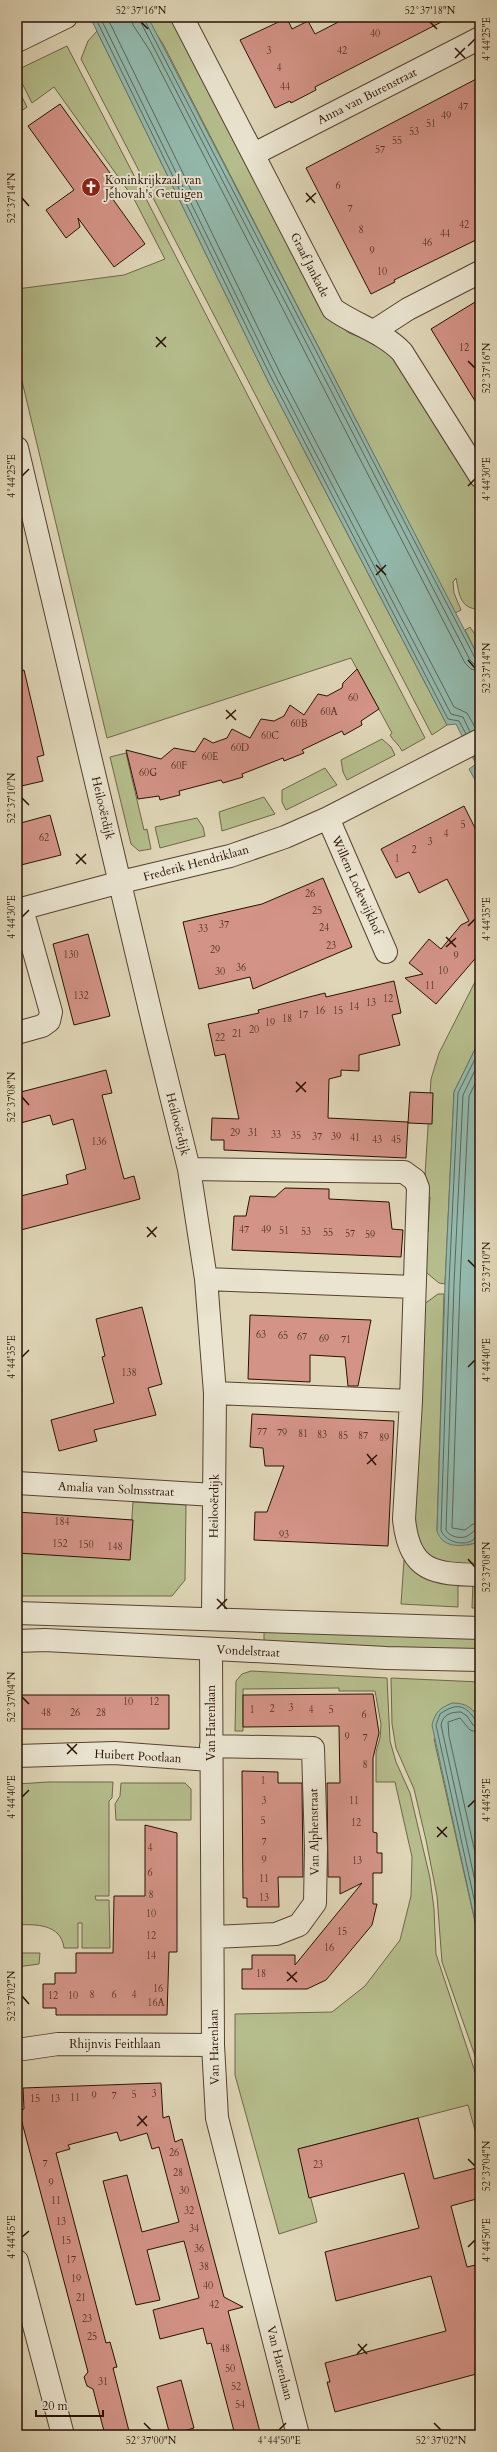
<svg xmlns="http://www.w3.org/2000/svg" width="497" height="2452" font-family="Cardo,serif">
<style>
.green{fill:#b5bd8c;stroke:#6e6748}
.water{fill:#93b9ad;stroke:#687669}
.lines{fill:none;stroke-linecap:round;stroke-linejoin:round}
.shore{stroke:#5e6558;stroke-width:1}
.building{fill:#d39386;stroke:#281104}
.minor-casing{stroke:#564231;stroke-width:24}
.tertiary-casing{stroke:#564231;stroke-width:24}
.minor{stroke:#eae4d0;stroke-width:22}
.tertiary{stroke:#eae4d0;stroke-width:22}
.ticks{fill:none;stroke:#281104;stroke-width:1.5}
.labels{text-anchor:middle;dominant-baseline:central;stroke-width:4;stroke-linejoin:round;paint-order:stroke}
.number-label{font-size:10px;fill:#533224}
.street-label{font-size:12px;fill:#281104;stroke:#eae4d0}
.poi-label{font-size:12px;fill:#281104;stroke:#eae4d0;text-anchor:start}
.neatline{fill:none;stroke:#281104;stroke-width:1.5}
.ticks-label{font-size:10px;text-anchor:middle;fill:#281104}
</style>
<rect width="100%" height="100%" fill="#dfd6b7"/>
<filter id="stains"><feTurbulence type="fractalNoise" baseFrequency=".005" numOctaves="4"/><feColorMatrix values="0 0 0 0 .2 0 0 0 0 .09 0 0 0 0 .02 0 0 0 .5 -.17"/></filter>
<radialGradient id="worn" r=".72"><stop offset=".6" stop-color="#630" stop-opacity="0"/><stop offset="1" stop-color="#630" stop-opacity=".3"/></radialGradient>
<path class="green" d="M145,17h30l164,308 10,8 35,13 23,22 73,121v129l-5,-9c-16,-3 -16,-17 -19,-31l-3,4 1,11 7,17 -6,3 -292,-569z
M97,31l171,350 179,344 -15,10 -351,-676 7,-18z
M67,46l358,692 -23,13c-3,-7 -9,-10 -12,-16l2,-2 -41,-75 -244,80 -90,-378v-71l107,-14 41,-16 -31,-60 -80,-112 -22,16 -15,-30v-3z
M17,87l10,20 -10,7z
M470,627l10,15v18l-15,-30z
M382,739l9,8 4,8 -48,25 -4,-8 -2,-12z
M126,753l18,77 3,-1 4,20 -12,2 -8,-7 -21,-87z
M325,768l12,17 -51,25 -4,-8v-12z
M264,797l11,17 -53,17 -3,-19z
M197,818l6,9 2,9 -45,12 -5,-21z
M480,972v67l-26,53 -9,192 -6,-1 -18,-15 1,-31 6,-5 2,-35 -6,-6 7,-112 8,-26z
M438,1294h6l-7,237 31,14 7,-2 5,6v19l-40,-1 -30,-33 9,-226z
M133,1502l53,3 -1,75 -13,16h-155v-44l112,7z
M404,1560l10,1 44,21v25l-57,-3z
M473,1582l7,1v25h-8z
M264,1624l216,10v19l-216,-10z
M251,1671l136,7 3,63 6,21 14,31 20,85 4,31 2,45 44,133v61l-12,-43 -170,44 19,73 -38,12 -44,-159v-61l97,-2 33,-26 35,-46 11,-44 1,-39 -17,-75h-19v-30l4,-14 1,-14 -6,-33h-36v-3l-96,1v42h-8l1,-50 6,-7z
M391,1678l89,4v39l-5,-11 -41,29 46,205v126l-38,-108 -5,-66 -11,-56 -12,-51 -18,-41 -4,-24z
M48,1782h65l-1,16 -3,3v95h-14l1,4h13l1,48h-28v-25h-4v25h-14c-3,-24 -28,-24 -47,-23v-141z
M121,1783h64l6,6v31h-75l-1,-16 5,-8z
M17,1953h23l-1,11 -22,3z"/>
<path class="water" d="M90,17h55l5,4 330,639v129l-11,-20 7,-5 -20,-40 -9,1 -179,-344z
M480,1039v491l-5,13c-14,4 -33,5 -38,-12l8,-247 9,-192z
M452,1703c15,0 21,5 28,18v223l-48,-219c3,-13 8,-17 20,-22z"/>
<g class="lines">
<path class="shore" d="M95,17l177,362 176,340 11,2 7,13
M100,17l176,360 175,337 12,3 7,15
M107,17l174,358 173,332 13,6 9,16
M132,17l1,8 17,26 315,612 6,6 9,3
M138,17l332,643 5,5 5,1
M143,17l332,641 5,3
M480,1049l-22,44 -9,191 -8,246c3,11 22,17 32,10 3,-3 2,-5 7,-6
M480,1060l-17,35 -9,189 -8,246c3,7 17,10 23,5 5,-3 5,-6 11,-6
M480,1074l-11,22 -9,188 -8,244 13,2 8,-6 7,-1
M480,1722l-4,-1c-10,-16 -19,-19 -36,-7l-4,11 44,201
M480,1727l-7,-2 -6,-9 -6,-4c-10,0 -18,2 -20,13l39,179
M480,1733l-10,-3 -10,-12 -12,4 1,14 31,139"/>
</g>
<path class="building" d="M348,17h103l-136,70 1,3 -25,13 -1,-2 -15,7 -35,-68 47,-22 5,11 16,-8 7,13z
M480,77v161l-86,42 1,2 -24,12 -65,-126z
M60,104l58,80 -11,7 38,53 -31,23 -36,-49 2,9 -14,11 -20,-28 28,-20 -46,-64z
M480,299v110l-49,-80z
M357,669l22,40 -18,12 1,4 -18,10 -2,-4 -40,19 2,3 -20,8 -1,-3 -41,16 1,3 -20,6 -2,-3 -42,11 1,4 -20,5 -1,-4 -21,3 -12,-49 35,9 13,-11 21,4 9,-14 9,5 14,-5 5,-9 18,9 11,-19 13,2 10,-5 6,-11 14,10 14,-21 9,2 15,-8 1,-5z
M24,670l20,85 -7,2 6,24 -26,6v-116z
M464,806l16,32v115l-44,51 -31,-26 18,-4 -14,-11 20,-24 12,10 20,-24 8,-4 -22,-42 -28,14 -10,-21 -13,6 -15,-29z
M50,815l11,40 -44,11v-42z
M323,878l29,69 -99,42 -3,-12 -51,12 -16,-67 79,-18z
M88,934l22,82 -36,9 -21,-81z
M394,981l7,32 -9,2 8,30 -41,10v16l-18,-1v6l-12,3 -1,39 80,4 -2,36 -182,-8v-10h-13l1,-22 27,1 -14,-65 -10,2 -7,-32 51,-11 -1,-3 67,-17 1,4z
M106,1070l6,23 -10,2 22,84 10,-3 6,23 -123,32v-34l51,-13 -2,-9 20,-6 -13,-50 -20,6 -3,-10 -33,9v-31z
M410,1092l23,1 -1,31 -24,-1z
M285,1188l44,1v10l60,3 3,27 11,1 -2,27 -169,-7 2,-34h12l4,-20 25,1z
M142,1307l20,77 -14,4 8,27 -62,15 3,11 -38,10 -8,-31 63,-17 -12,-46 3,-1 -9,-37z
M250,1315l121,5 -13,66h-10l-3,-29 -35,-2v27l-62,-3z
M252,1414l142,7 -6,125 -134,-6 1,-28h12l17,-46h-19l-2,-18 -13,-1z
M17,1512l116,8 -3,40 -113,-7z
M373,1694l6,39 -6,25v74l4,1v20h5v20h-9v31h4l-5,21 -46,55 -19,9h-65v-20h10v-14h43v10l67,-82 -22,11v-17h-12l-1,-94h13l-1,-57 -96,1v-32z
M17,1695h152v34h-152z
M242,1771l36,1v11h24l1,94h-25l1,30h-32v-9h-4z
M145,1825l32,8v119h-8l-2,63h-111v-7h-13v-24h12v-11h21v-20h37l1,-57h31z
M161,2083l2,35 6,-2 6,26 7,-3 42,158 19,10 -15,4 32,121 -12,3h-13l-24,-92 -4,1 -4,-16 -43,11 -7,-29 46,-12 -15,-57 -37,9 13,50 -24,5 -33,-124 24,-6 15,57 37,-10 -20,-75 -7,2 -5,-16 -27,8 -3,-9 -49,13 2,4 -14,4 50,190 4,-1 7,25 -4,1 17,67h-25l-12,-46 -6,-3 -3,-9 4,-5 -69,-261 5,-2 -1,-21z
M418,2118l16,61 46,-12v31l-29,8 16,61 13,-3v109l-145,39 -8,-30h3l-5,-19 121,-32 -15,-55 -95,25 -11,-49 94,-24 -15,-55 -95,25 -11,-49z
M181,2380l13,48 -24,7 -13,-48z"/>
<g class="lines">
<defs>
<path id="minor" d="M182,17l151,292c22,16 50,23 69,43l78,124
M17,34l5,-17
M17,41l49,-24
M254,154l226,-116
M374,331l34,-22 72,-37
M17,448l137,579 35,142 17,110 9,114 -2,225
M328,818l58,134
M17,910l104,-28 109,-26 55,-19 43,-19 152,-78
M17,1033l25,-7 7,-5 2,-9 -29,-103
M189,1169l215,3 11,8 3,8 -7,213 -7,118c5,53 30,55 76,56
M206,1279l208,8
M215,1393l196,8
M17,1483l197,12
M211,1649l2,396 4,73 81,317
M211,1746l102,2 3,100 -1,55 -16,22 -23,9 -62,3
M17,1756l97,-3 96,7
M17,2050l41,-6 155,1
M17,2261l46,174"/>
<path id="tertiary" d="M17,1613l463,15
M17,1641l28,-1 341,18 94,2"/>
</defs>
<use href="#minor" class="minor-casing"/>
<use href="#tertiary" class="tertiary-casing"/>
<use href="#minor" class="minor"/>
<use href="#tertiary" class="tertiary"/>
</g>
<path class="ticks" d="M141,22l7,7M430,22l7,7M468,46l7,-7M455,48l10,10M455,58l10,-10M306,193l9,10M22,198l7,8M306,202l10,-9M156,337l10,10M156,347l10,-10M468,361l7,7M22,476l7,-7M468,486l7,-7M376,565l10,10M376,575l10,-10M468,660l7,8M226,710l10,10M226,719l10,-9M22,798l7,7M76,854l10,10M76,864l10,-10M22,917l7,-7M468,926l7,-7M446,937l10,10M446,947l10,-9M296,1082l10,10M296,1092l10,-10M22,1097l7,8M147,1227l9,10M147,1237l10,-10M468,1260l7,7M22,1357l7,-7M468,1367l7,-7M367,1454l9,11M367,1464l10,-9M468,1559l7,8M217,1599l10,10M217,1609l10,-10M22,1697l7,7M67,1744l10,10M67,1754l10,-10M22,1797l7,-7M468,1807l7,-7M437,1827l10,10M437,1837l10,-10M287,1972l10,10M287,1981l10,-9M22,1996l7,8M138,2116l9,10M137,2126l10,-10M468,2159l7,7M22,2237l7,-6M468,2247l7,-7M358,2344l9,10M357,2354l10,-10M144,2423l7,7M434,2423l7,7M279,2430l7,-7"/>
<defs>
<symbol id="church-disc" viewBox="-11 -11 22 22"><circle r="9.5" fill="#8f2418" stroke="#eae4d0"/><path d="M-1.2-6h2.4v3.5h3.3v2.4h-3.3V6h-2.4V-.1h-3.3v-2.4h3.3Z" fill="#fff"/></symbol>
</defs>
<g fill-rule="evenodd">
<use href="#church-disc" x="80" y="176" width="22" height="22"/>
</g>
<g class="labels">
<g class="number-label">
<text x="375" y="34">40</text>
<text x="269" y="51">3</text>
<text x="342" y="51">42</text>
<text x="279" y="68">4</text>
<text x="285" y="87">44</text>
<text x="463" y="107">47</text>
<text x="446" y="116">49</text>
<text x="431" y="124">51</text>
<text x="414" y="132">53</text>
<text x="397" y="141">55</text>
<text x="380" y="150">57</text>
<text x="338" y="186">6</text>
<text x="350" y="209">7</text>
<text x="464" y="225">42</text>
<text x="361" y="230">8</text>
<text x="445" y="234">44</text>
<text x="427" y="243">46</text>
<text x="372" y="251">9</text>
<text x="382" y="272">10</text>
<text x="464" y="348">12</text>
<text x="353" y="698">60</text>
<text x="329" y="712">60A</text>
<text x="299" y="724">60B</text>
<text x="270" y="736">60C</text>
<text x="240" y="748">60D</text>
<text x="210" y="757">60E</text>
<text x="179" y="766">60F</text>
<text x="148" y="773">60G</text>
<text x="463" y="825">5</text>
<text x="446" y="834">4</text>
<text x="44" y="838">62</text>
<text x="430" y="842">3</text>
<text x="414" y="850">2</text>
<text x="397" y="859">1</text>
<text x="310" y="894">26</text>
<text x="317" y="911">25</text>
<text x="224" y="925">37</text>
<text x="324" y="928">24</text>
<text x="203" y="929">33</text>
<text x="331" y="946">23</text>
<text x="215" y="950">29</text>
<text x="71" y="955">130</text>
<text x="456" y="956">9</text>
<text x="241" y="968">36</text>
<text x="443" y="971">10</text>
<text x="220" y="972">30</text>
<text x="430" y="986">11</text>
<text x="81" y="996">132</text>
<text x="388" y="999">12</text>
<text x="371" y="1003">13</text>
<text x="354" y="1007">14</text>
<text x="320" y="1011">16</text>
<text x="338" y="1011">15</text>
<text x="303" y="1015">17</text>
<text x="287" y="1019">18</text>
<text x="270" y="1023">19</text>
<text x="254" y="1030">20</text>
<text x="237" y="1034">21</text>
<text x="220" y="1038">22</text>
<text x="235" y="1133">29</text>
<text x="253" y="1133">31</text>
<text x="276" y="1135">33</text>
<text x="296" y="1136">35</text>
<text x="317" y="1137">37</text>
<text x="336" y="1137">39</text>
<text x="355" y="1138">41</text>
<text x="377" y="1140">43</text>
<text x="396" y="1140">45</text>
<text x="99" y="1142">136</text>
<text x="244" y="1230">47</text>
<text x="266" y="1230">49</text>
<text x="284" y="1231">51</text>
<text x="306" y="1232">53</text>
<text x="328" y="1233">55</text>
<text x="350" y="1234">57</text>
<text x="370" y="1235">59</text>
<text x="261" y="1335">63</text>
<text x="283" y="1336">65</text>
<text x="302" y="1337">67</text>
<text x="324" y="1339">69</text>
<text x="346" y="1340">71</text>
<text x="129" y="1373">138</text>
<text x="262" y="1432">77</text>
<text x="282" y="1433">79</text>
<text x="303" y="1434">81</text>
<text x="322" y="1435">83</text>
<text x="343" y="1436">85</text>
<text x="363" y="1436">87</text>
<text x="384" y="1438">89</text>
<text x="62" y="1522">184</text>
<text x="284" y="1535">93</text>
<text x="60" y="1544">152</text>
<text x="86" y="1545">150</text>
<text x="115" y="1547">148</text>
<text x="128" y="1702">10</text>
<text x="154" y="1702">12</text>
<text x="291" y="1708">3</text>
<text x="272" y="1709">2</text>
<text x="252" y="1710">1</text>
<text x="311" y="1710">4</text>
<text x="331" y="1710">5</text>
<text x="46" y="1713">48</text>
<text x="75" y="1713">26</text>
<text x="101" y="1713">28</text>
<text x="364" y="1715">6</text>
<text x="347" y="1737">9</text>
<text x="365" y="1738">7</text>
<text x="365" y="1765">8</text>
<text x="263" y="1781">1</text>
<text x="264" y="1801">3</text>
<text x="354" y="1801">11</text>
<text x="263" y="1821">5</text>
<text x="356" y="1823">12</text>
<text x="264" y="1842">7</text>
<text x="150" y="1848">4</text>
<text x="264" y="1860">9</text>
<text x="357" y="1861">13</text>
<text x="150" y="1873">6</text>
<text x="264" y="1879">11</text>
<text x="151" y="1895">8</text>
<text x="264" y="1898">13</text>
<text x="151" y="1914">10</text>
<text x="342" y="1932">15</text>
<text x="151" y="1936">12</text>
<text x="329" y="1948">16</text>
<text x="151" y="1956">14</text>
<text x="261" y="1974">18</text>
<text x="158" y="1989">16</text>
<text x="92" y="1995">8</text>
<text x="114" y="1995">6</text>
<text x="134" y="1995">4</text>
<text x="53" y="1996">12</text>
<text x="73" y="1996">10</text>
<text x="156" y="2003">16A</text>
<text x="154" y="2094">3</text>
<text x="134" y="2095">5</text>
<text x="94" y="2096">9</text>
<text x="114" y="2096">7</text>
<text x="75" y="2098">11</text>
<text x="35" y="2099">15</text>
<text x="55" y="2099">13</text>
<text x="174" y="2153">26</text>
<text x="45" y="2164">7</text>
<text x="318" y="2165">23</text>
<text x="178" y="2173">28</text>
<text x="51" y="2183">9</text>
<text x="184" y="2191">30</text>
<text x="56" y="2201">11</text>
<text x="189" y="2211">32</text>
<text x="61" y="2222">13</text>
<text x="194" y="2229">34</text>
<text x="66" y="2241">15</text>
<text x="199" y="2249">36</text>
<text x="71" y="2260">17</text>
<text x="204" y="2267">38</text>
<text x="76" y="2279">19</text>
<text x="208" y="2286">40</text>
<text x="81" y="2298">21</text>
<text x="214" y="2305">42</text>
<text x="87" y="2319">23</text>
<text x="92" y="2337">25</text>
<text x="225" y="2349">48</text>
<text x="230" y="2369">50</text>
<text x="103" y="2382">31</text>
<text x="236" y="2387">52</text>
<text x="240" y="2405">54</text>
</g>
<g class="street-label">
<text transform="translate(367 96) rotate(-27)">Anna van Burenstraat</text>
<text transform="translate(310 265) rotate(63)">Graaf Jankade</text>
<text transform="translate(103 808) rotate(77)">Heilooërdijk</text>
<text transform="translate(196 863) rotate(-15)">Frederik Hendriklaan</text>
<text transform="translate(357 885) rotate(66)">Willem Lodewijkhof</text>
<text transform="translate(178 1124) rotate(76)">Heilooërdijk</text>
<text transform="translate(116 1489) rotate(3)">Amalia van Solmsstraat</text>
<text transform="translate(214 1506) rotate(-89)">Heilooërdijk</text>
<text transform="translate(248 1651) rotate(3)">Vondelstraat</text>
<text transform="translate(211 1723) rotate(-90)">Van Harenlaan</text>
<text transform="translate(138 1756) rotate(3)">Huibert Pootlaan</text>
<text transform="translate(314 1832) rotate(-91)">Van Alphenstraat</text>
<text x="115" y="2044">Rhijnvis Feithlaan</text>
<text transform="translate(214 2047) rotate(-91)">Van Harenlaan</text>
<text transform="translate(280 2363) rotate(76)">Van Harenlaan</text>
</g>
<g class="poi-label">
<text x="105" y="180">Koninkrijkzaal van<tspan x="105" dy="14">Jehovah's Getuigen</tspan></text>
</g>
</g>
<rect width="497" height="2452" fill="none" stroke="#dfd6b7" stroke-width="44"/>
<path d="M36 2410v6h67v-6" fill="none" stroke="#281104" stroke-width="2"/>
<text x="42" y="2410" font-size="12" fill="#281104" stroke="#eae4d0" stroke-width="3" paint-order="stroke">20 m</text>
<rect x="22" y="22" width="453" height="2408" class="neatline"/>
<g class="ticks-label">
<text x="141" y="14">52°37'16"N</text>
<text x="430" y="14">52°37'18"N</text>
<text transform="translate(486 39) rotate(-90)" y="4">4°44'25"E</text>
<text transform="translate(11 198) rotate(-90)" y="4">52°37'14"N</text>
<text transform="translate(486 368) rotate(-90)" y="4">52°37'16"N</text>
<text transform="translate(11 476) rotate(-90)" y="4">4°44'25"E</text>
<text transform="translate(486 479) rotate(-90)" y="4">4°44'30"E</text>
<text transform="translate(486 668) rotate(-90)" y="4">52°37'14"N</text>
<text transform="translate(11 798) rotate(-90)" y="4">52°37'10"N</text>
<text transform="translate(11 917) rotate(-90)" y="4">4°44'30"E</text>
<text transform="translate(486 919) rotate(-90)" y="4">4°44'35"E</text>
<text transform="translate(11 1097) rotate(-90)" y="4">52°37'08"N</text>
<text transform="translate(486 1267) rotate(-90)" y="4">52°37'10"N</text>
<text transform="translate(11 1357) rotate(-90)" y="4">4°44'35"E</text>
<text transform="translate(486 1360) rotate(-90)" y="4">4°44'40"E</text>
<text transform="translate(486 1567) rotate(-90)" y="4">52°37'08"N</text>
<text transform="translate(11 1697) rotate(-90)" y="4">52°37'04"N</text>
<text transform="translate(11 1797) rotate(-90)" y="4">4°44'40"E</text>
<text transform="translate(486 1800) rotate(-90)" y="4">4°44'45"E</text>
<text transform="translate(11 1996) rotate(-90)" y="4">52°37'02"N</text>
<text transform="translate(486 2166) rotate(-90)" y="4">52°37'04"N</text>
<text transform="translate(11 2237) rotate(-90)" y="4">4°44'45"E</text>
<text transform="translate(486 2240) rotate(-90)" y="4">4°44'50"E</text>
<text x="151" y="2444">52°37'00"N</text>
<text x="279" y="2444">4°44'50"E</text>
<text x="441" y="2444">52°37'02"N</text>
</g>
<rect width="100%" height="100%" filter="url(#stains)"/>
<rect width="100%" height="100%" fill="url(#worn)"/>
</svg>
